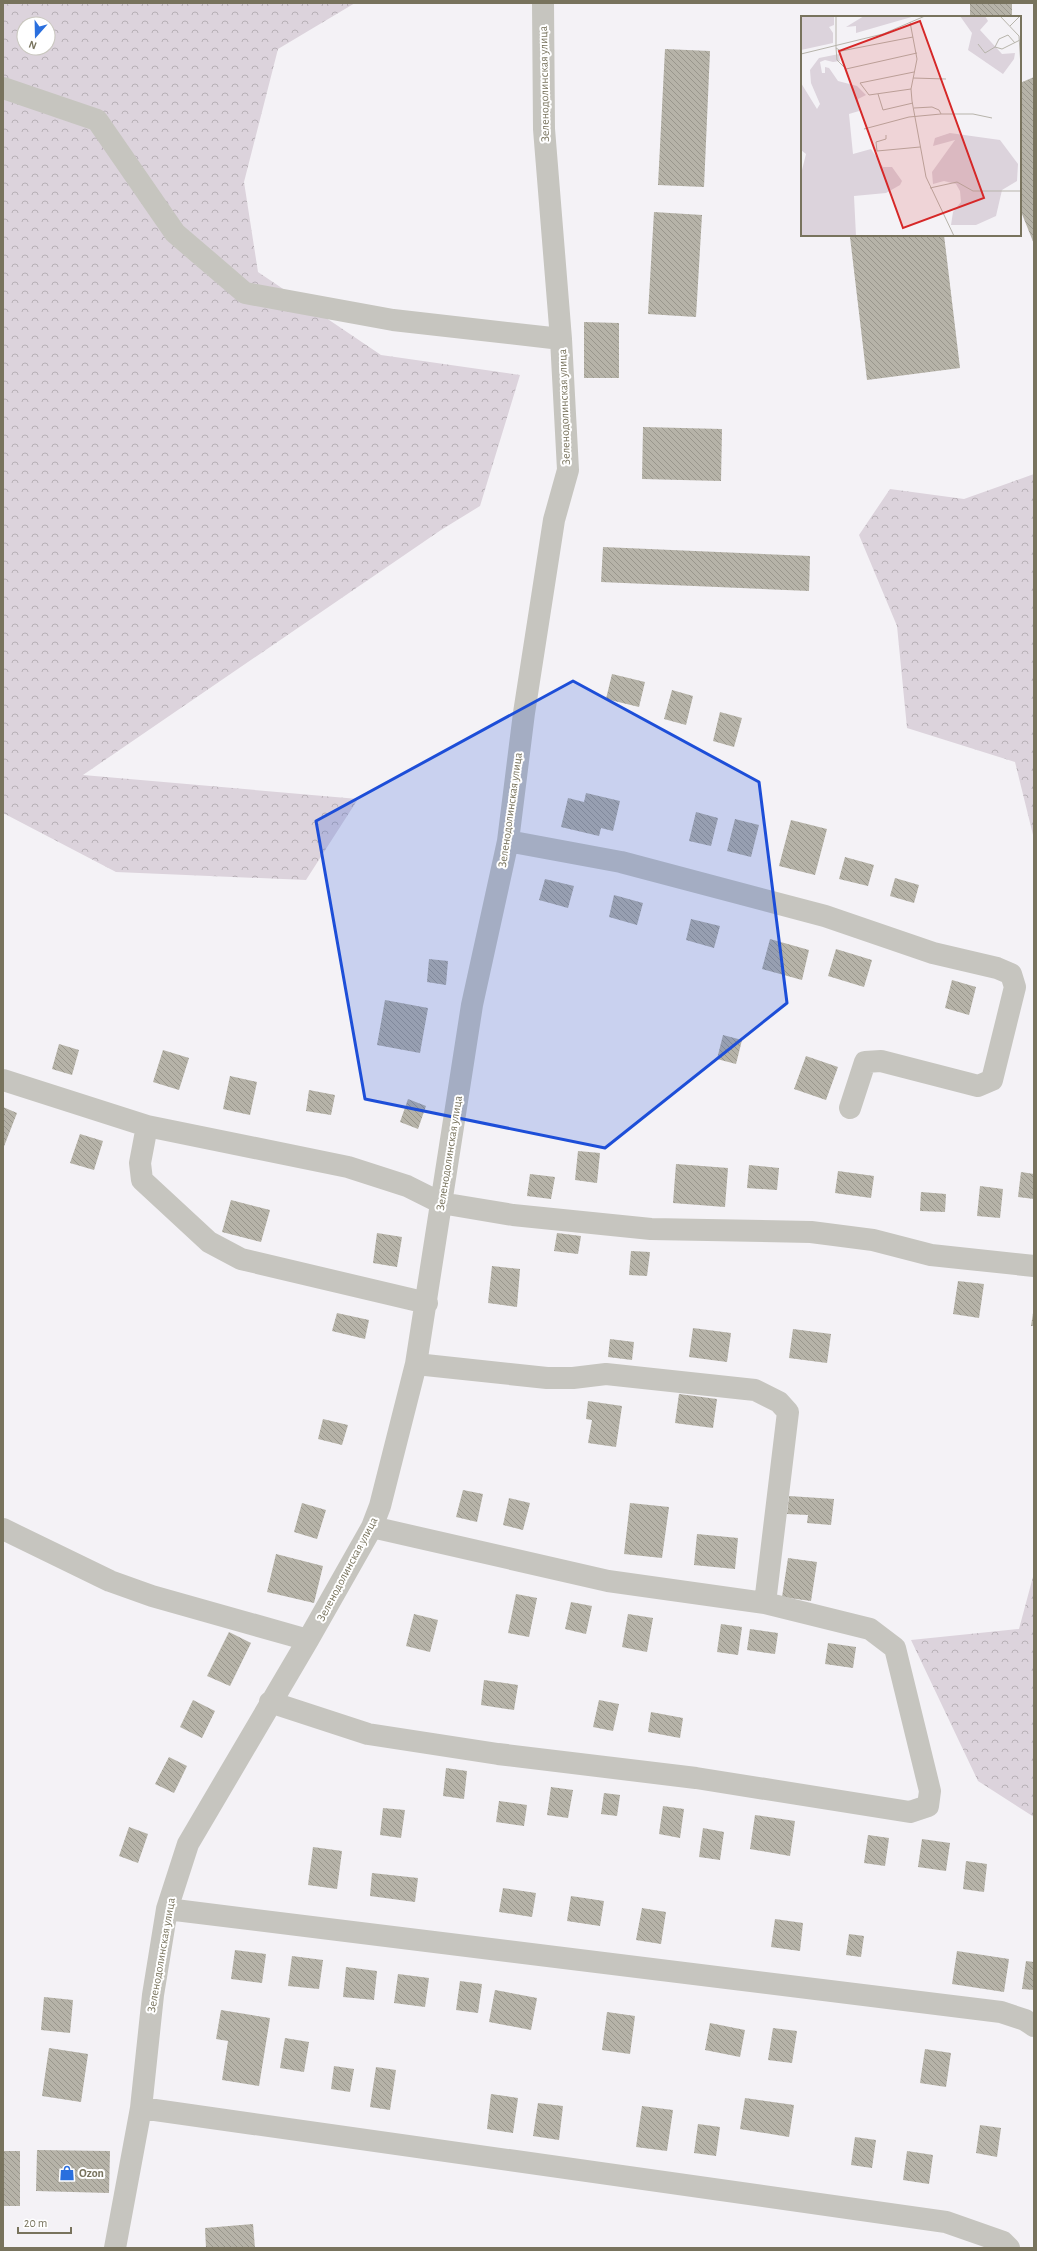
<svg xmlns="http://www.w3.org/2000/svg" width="1037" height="2251" font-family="'Alegreya Sans',sans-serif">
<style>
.forest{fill:url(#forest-crowns);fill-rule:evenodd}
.building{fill:url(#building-back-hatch)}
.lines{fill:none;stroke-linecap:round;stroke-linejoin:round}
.minor{stroke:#c6c5bf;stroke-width:22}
.marked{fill:#1d4ed8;fill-opacity:0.2;stroke:#1d4ed8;stroke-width:3;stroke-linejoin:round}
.labels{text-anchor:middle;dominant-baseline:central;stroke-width:4;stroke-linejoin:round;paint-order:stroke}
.street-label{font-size:12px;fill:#78735d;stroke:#fff}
.poi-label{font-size:12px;font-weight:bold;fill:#78735d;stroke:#fff;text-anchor:start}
.inset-road{fill:none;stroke:#b7b4ab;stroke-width:1}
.view{fill:#d62828;fill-opacity:0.15;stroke:#d62828;stroke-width:2}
.inset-edge{fill:none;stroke:#78735d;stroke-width:2}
</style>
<defs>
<pattern id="forest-crowns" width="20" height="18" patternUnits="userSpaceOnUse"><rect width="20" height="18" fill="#dcd3dc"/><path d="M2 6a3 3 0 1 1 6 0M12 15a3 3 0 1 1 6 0" fill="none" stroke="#b7b0b6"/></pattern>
<pattern id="building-back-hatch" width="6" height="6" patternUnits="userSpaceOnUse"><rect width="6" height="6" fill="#b6b3a8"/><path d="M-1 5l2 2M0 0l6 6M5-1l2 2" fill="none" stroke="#99968c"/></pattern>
</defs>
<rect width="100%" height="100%" fill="#f4f2f6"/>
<path class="forest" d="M3,3h352l-77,46 -34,133 14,90 123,83 139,20 -40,131 -39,24 -358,245 275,24 -52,81 -190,-8 -113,-59zM24,24h24v24h-24z
M1034,474v365l-19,-77 -108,-34 -10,-102 -38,-91 31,-46 74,10z
M1034,1573v244l-56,-36 -67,-141 108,-11z"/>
<path class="building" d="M970,3h42v14h-42z
M665,49l45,2 -6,136 -46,-2z
M1034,77v167l-14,-35v-126z
M654,212l48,3 -6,102 -48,-3z
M868,235h76l16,133 -93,12 -17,-143z
M584,322l35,1v55h-35z
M643,427l79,2 -1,52 -79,-2z
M603,547l207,9 -1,35 -208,-9z
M612,674l33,8 -6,25 -33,-8z
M672,690l21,6 -7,29 -22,-6z
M720,712l22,6 -8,29 -21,-6z
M586,793l34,8 -7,30 -12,-3 -2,8 -38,-9 7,-29 16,4z
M696,812l22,6 -7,28 -22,-5z
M735,819l24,6 -8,32 -24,-6z
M791,820l36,9 -12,46 -36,-9z
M845,857l29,8 -6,21 -29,-7z
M895,878l24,7 -5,18 -24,-7z
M545,879l29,7 -6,22 -29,-8z
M614,895l29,8 -6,22 -28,-8z
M691,919l29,7 -6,22 -28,-8z
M770,939l39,11 -7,30 -40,-11z
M836,949l36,11 -8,27 -36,-11z
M429,959l19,2 -2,24 -19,-3z
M952,980l24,7 -7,28 -24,-7z
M385,1000l43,8 -8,45 -43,-8z
M723,1035l19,5 -6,24 -19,-5z
M59,1044l20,6 -7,25 -20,-6z
M163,1050l26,8 -10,32 -26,-8z
M806,1056l32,11 -12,33 -32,-11z
M230,1076l27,6 -7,33 -27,-6z
M309,1090l26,5 -4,20 -25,-4z
M408,1099l18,7 -8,23 -18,-7z
M3,1107l14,6 -14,36z
M80,1134l23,7 -9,29 -24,-7z
M578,1151l22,2 -3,30 -22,-3z
M676,1164l52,4 -3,39 -52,-4z
M749,1165l30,3 -2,22 -30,-2z
M838,1171l36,5 -3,22 -36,-5z
M1021,1172l13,2v25l-16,-2z
M530,1174l25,3 -4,22 -24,-3z
M980,1186l23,3 -3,29 -23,-2z
M921,1192l25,2 -1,18 -25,-1z
M231,1200l39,10 -9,32 -39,-10z
M377,1233l25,4 -5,30 -24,-4z
M557,1233l24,3 -3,18 -24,-3z
M631,1251l19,1 -3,24 -18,-1z
M492,1266l28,3 -3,38 -29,-4z
M958,1281l26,3 -5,34 -26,-4z
M337,1313l32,7 -4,19 -33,-8z
M1033,1313l1,1v12h-3z
M693,1328l38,5 -4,29 -38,-5z
M793,1329l38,5 -4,29 -38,-5z
M610,1339l24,3 -2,18 -24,-3z
M679,1394l38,5 -4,29 -38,-5z
M588,1401l34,5 -6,41 -28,-4 4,-23 -6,-1z
M323,1419l25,6 -6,20 -24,-6z
M463,1490l20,4 -6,28 -21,-5z
M789,1496l45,3 -3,26 -24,-2 1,-8 -21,-1z
M509,1498l21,5 -7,27 -20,-5z
M302,1503l24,7 -9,29 -23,-7z
M630,1503l39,4 -7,51 -38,-4z
M697,1534l41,4 -3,31 -41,-4z
M276,1554l47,12 -9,37 -47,-11z
M788,1558l29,4 -6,39 -29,-4z
M516,1594l21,4 -8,39 -21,-4z
M571,1602l21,4 -6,28 -21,-5z
M414,1614l24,6 -8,32 -24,-6z
M628,1614l25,4 -6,34 -25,-5z
M721,1624l21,3 -4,28 -21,-3z
M750,1629l28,4 -3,21 -28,-4z
M229,1632l22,11 -21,43 -23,-10z
M828,1643l28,4 -3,21 -28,-4z
M484,1680l34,5 -4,25 -33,-5z
M193,1700l22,11 -13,27 -22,-11z
M599,1700l20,4 -6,27 -20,-4z
M651,1712l32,6 -3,20 -32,-6z
M169,1757l18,9 -13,27 -19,-9z
M446,1768l21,3 -3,28 -21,-3z
M551,1787l22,3 -5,28 -21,-3z
M604,1793l16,2 -3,21 -16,-2z
M499,1801l28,4 -3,21 -28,-4z
M663,1806l21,3 -4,29 -21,-4z
M383,1808l22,2 -4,28 -21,-3z
M755,1815l40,6 -5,35 -40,-7z
M129,1827l19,7 -10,29 -19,-7z
M703,1828l21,4 -4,28 -21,-3z
M868,1835l21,3 -4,28 -21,-3z
M922,1839l28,4 -4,28 -28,-4z
M313,1847l29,4 -5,38 -29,-4z
M966,1861l21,3 -3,28 -21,-3z
M372,1873l46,5 -3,24 -45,-6z
M503,1888l33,5 -4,24 -33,-5z
M571,1896l33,5 -4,25 -33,-5z
M642,1908l24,4 -5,32 -25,-4z
M775,1919l28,4 -3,28 -29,-4z
M849,1934l15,2 -3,21 -15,-2z
M235,1950l31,4 -4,29 -31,-4z
M957,1951l52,8 -5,33 -52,-8z
M292,1956l31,4 -4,29 -31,-3z
M1026,1961l8,1v28l-12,-1z
M346,1967l31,4 -3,29 -31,-3z
M398,1974l31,4 -4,29 -31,-4z
M460,1981l22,3 -4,29 -22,-3z
M495,1990l42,8 -6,32 -42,-8z
M44,1997l29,3 -3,33 -29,-3z
M221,2010l49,8 -11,68 -37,-6 6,-39 -12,-2z
M607,2012l28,4 -5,38 -28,-4z
M710,2023l35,7 -5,27 -35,-7z
M773,2028l24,3 -5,32 -24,-3z
M285,2038l24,4 -5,30 -24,-4z
M49,2048l39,6 -7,48 -39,-6z
M925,2049l26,4 -5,34 -26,-4z
M334,2066l20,3 -4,23 -19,-3z
M376,2067l20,3 -6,40 -20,-3z
M491,2094l27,4 -5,35 -26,-4z
M745,2098l49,7 -5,32 -49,-8z
M538,2103l25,3 -4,34 -26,-4z
M642,2106l31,4 -6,41 -31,-4z
M698,2124l22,3 -4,29 -22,-3z
M980,2125l21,3 -4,29 -21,-4z
M855,2137l21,3 -4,28 -21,-3z
M37,2150l73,1 -1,42 -73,-2z
M3,2151h17v55h-17z
M907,2151l26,4 -4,29 -26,-4z
M253,2224l2,24h-49l-1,-20z"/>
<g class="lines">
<path class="minor" d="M3,88l94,32 78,113 70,60 148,27 168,19
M508,841l113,21 204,54 108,37 64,15 14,6 4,13 -23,93 -14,6 -97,-25 -16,1 -15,46
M3,1080l144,46 201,41 59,19 34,17 72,12 138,14 160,3 62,8 58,15 103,11
M147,1126l-7,37 2,17 67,62 32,17 186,44
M416,1364l131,14h26l33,-4 149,16 24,12 9,10 -23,191
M3,1529l107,52 42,15 156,44
M270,1702l98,32 130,20 198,24 214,34 18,-6 2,-15 -35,-143 -25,-19 -105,-26 -157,-22 -236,-54
M167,1909l834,103 24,8 9,6
M141,2108l805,114 57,20 6,6
M115,2248l26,-140 12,-113 14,-86 21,-65 120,-204 64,-113 8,-21 36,-142 56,-359 36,-164 16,-128 30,-193 14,-50 -7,-131 -17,-210 -1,-126"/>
</g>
<path class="marked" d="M573,681l186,101 28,221 -182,145 -240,-49 -49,-278z"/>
<defs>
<symbol id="shop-bare" viewBox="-9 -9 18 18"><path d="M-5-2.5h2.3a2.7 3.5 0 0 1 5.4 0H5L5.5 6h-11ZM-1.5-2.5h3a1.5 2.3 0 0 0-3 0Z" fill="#2a6fde" stroke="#fff" stroke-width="2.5" paint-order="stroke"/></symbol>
</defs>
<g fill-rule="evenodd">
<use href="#shop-bare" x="56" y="2162" width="22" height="22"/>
</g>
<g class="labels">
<g class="street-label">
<text transform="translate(544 84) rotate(-91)">Зеленодолинская улица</text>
<text transform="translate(564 407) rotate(-92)">Зеленодолинская улица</text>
<text transform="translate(510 810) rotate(-82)">Зеленодолинская улица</text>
<text transform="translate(449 1153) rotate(-81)">Зеленодолинская улица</text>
<text transform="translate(347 1569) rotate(-62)">Зеленодолинская улица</text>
<text transform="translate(161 1955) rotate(-80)">Зеленодолинская улица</text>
</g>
<g class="poi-label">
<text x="79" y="2173">Ozon</text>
</g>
</g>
<g transform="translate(801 16)">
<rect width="220" height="220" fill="#f4f2f6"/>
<path d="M0,0h33v9l-5,2 4,6v10l-32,7zM63,0h51l-59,17v-7l-10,1zM38,38l1,7 -7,1 -8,-2 -5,2 2,11h3v-6l4,1 9,13 19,5 9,9 -8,4 1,12 -10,3 4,40 18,-5 12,18h9l10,14 -2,4 -14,8 -32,3 2,40h-55v-62l5,-20 -5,-4v-67l16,26 3,-5 -9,-21 -1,-13 9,-12zM149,117l50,7 18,24 -1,17 -15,9 -6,26 -20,9h-25l2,-13 8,-10 -1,-11 -4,-7 -12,-3 -11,3 -1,-12 23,-32 -22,6 2,-8z" fill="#dcd3dc"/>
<path d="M159,0h25l3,5 -8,9 22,24 13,-1 -1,6 -11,15 -35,-24 4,-17z" fill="#dcd3dc"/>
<path class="inset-road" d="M35,0v32l5,3 72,-14M199,0l19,20 2,31M109,6l7,37 -6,30 1,12 14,76 28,59M209,10l10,-10M177,28l7,9 10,-6 7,2 18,-9M194,31l4,-8 9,-4 7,8M35,32l1,12 9,9 71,-16M0,38l82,-20 42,-18M112,62l33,1M110,73l-42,6 -9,-12 54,-11M77,78l5,16 30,-7M113,92l18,-1 7,3 2,4M63,113l45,-12 32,-3h32l19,4M85,119v4l-10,3 1,9 43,-4M129,172l27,-6 16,9h48"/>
<path class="view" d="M119,5l64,177 -81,30 -64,-177z"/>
<rect width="220" height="220" class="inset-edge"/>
</g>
<rect width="1037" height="2251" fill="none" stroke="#78735d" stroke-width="8"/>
<g transform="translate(36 36) rotate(200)"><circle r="19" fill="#ffffff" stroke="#c9c7be"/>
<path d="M0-3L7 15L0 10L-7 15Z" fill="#2a6fde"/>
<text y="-6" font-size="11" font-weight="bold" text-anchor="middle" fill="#78735d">N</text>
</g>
<path d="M18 2227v6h53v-6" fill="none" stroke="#78735d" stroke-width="2"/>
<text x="24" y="2227" font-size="12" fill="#78735d" stroke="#ffffff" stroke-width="3" paint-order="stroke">20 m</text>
</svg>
